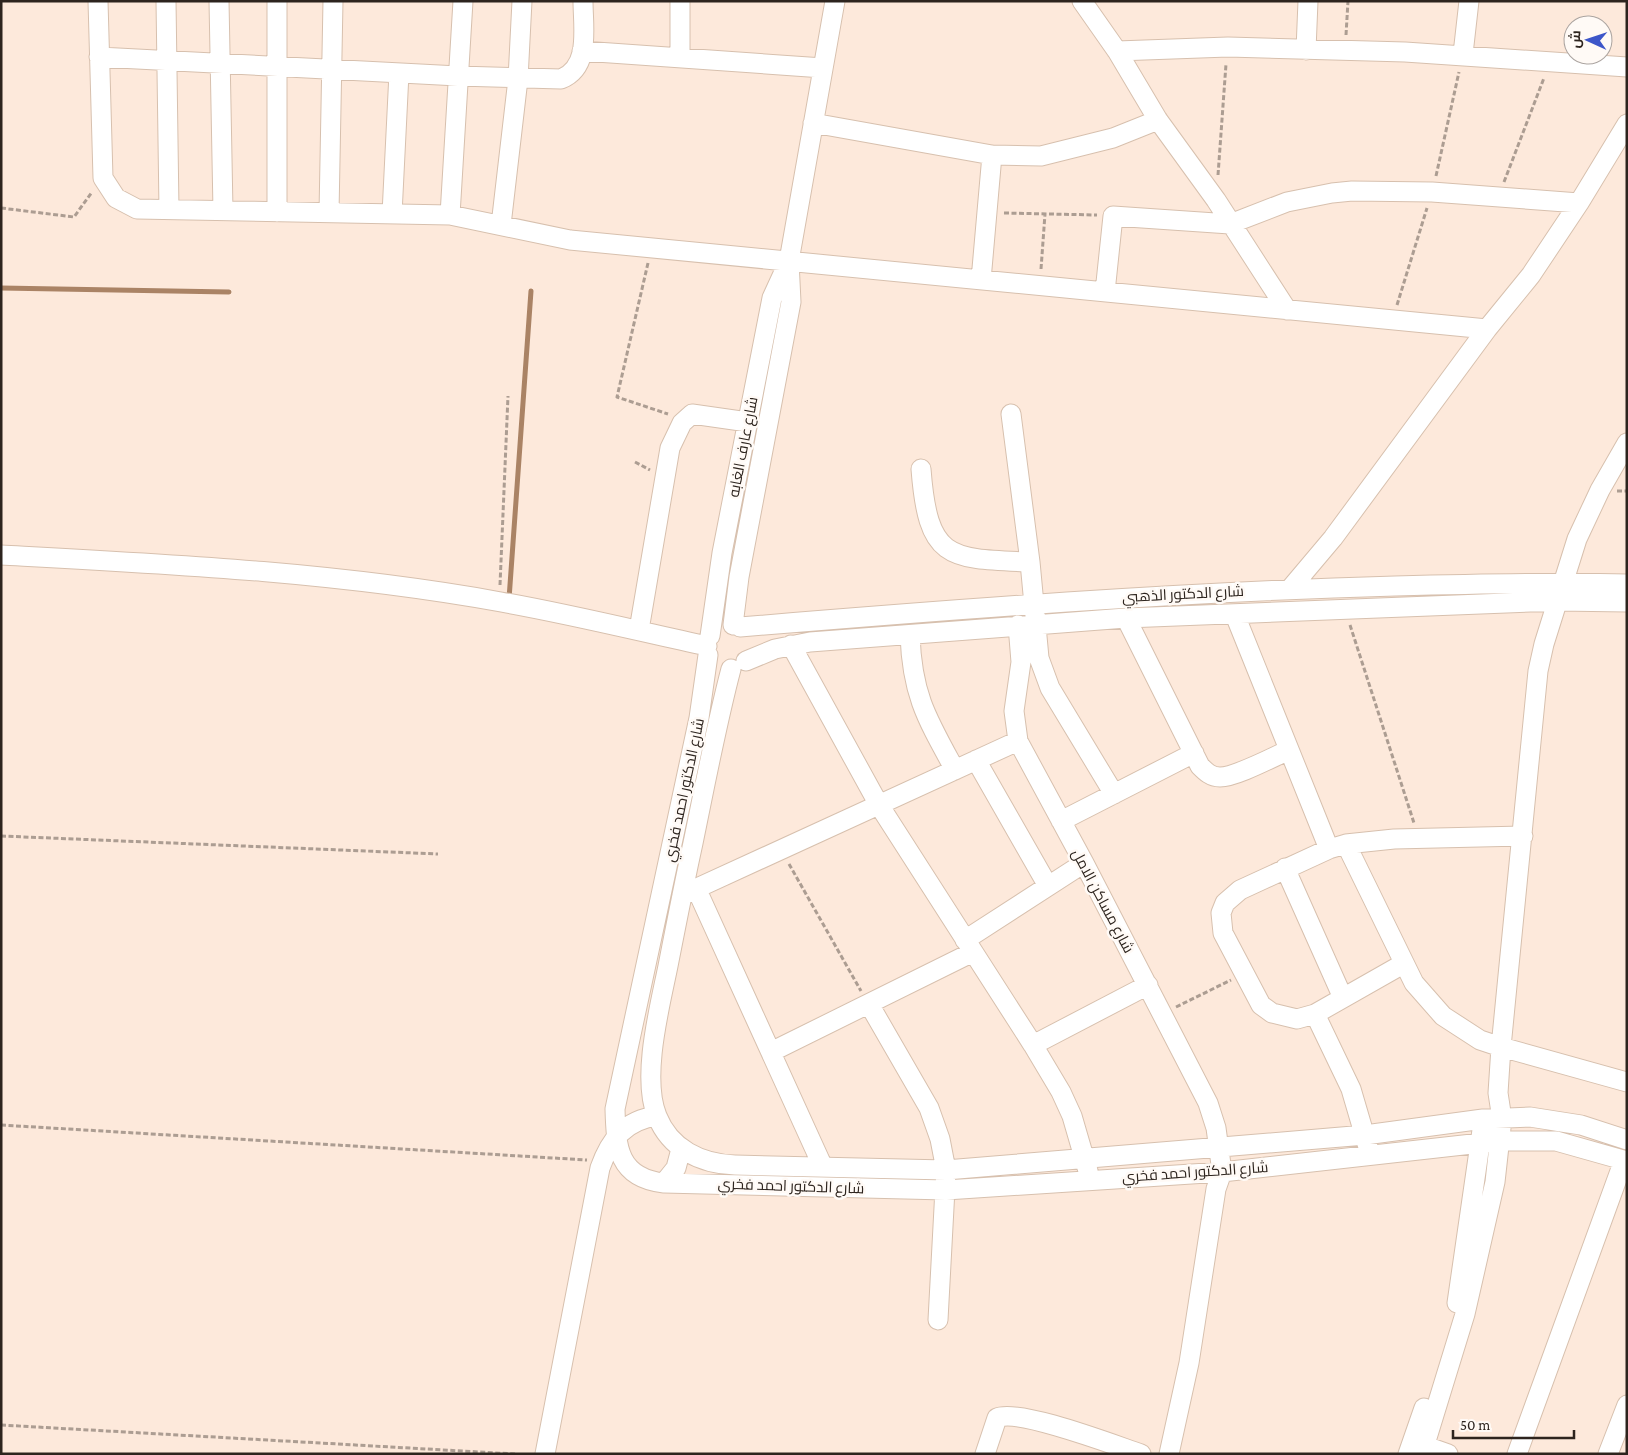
<svg xmlns="http://www.w3.org/2000/svg" width="1628" height="1455" font-family="'Crimson Pro',Cairo,serif">
<style>
.lines{fill:none;stroke-linecap:round;stroke-linejoin:round}
.stream{stroke:#aa8365;stroke-width:5}
.street-casing{stroke:#d7c0ae;stroke-width:21}
.path{stroke:#ac9d92;stroke-width:3;stroke-dasharray:5 2.5;stroke-linecap:butt}
.street{stroke:#fff;stroke-width:19}
.labels{text-anchor:middle;dominant-baseline:central;stroke-width:5;stroke-linejoin:round;paint-order:stroke}
.street-label{font-size:15px;fill:#2d241e;stroke:#fffaf6}
</style>
<rect width="100%" height="100%" fill="#fde9db"/>
<g class="lines">
<path class="stream" d="M1,288l228,4
M509,599l22,-308"/>
<defs>
<path id="street" d="M98,1l5,177 13,20 21,11 313,6 120,25 917,89
M166,1l3,209
M219,1l4,210
M680,1v57
M1082,1l35,50 41,69 58,80 71,110
M1306,50l2,-49
M582,51l241,17
M1117,51l111,-4 177,5 222,15
M1463,54l6,-53
M99,57l359,19 103,3c30,-12 22,-51 22,-78
M813,123l179,32 49,1 72,-18 45,-18
M277,212v-211
M329,213l4,-212
M392,214l7,-141
M450,215l13,-214
M501,225l17,-146 4,-78
M981,280l11,-125
M1105,292l8,-76 117,8 57,-22 45,-9 20,-2 80,1 147,11
M1011,414l19,148 9,96 11,30 64,106
M921,469c7,91 27,90 109,93
M1,555c167,9 335,17 500,47 69,12 137,29 206,44
M1290,589l43,-51 154,-209 44,-54 48,-72 48,-79
M1235,615l94,234
M1126,618l74,148c6,6 11,11 20,11 16,0 53,-20 69,-27
M733,625l6,-48 52,-275 -2,-41
M1018,625l3,37 -7,49 4,30 66,122 124,240 8,25 6,44 -6,17 -27,174 -20,91
M740,627c218,-18 436,-35 655,-41 77,-2 154,-4 232,-2
M639,630l31,-182 12,-25 10,-9 56,8
M910,635c2,60 17,84 45,135
M710,636l12,-83 50,-255 17,-37 46,-260
M791,645l88,160 154,240 28,47 11,24 16,55
M708,655l-9,63 -84,391c1,38 3,69 49,74l282,7 276,-18 277,-31h57l71,20
M746,661l29,-12 35,-7 316,-24 432,-17 69,1
M731,669c-15,57 -26,116 -38,174 -9,41 -17,82 -25,123 -8,40 -27,111 -11,150 13,33 44,48 78,49l211,5 419,-35 118,-16 47,-2 51,8 46,15
M976,760l72,126
M1061,821l133,-68
M1346,844l68,139 29,33 37,24 21,7 126,35
M1285,868l58,130
M696,888l127,279
M682,895l336,-154
M965,940l119,-77
M1403,964l-88,50 -18,5 -25,-6 -11,-8 -38,-72 -2,-20 4,-10 15,-13 89,-41 17,-5 48,-5 129,-3
M869,1004l60,104 11,31 6,31 -8,150
M1315,1014l36,75 17,58
M1033,1045l115,-60
M771,1052l202,-100
M664,1183l12,-15 5,-19
M1457,1303l25,-173
M1414,1442l34,12
M545,1454l55,-286c10,-28 25,-48 57,-52
M985,1454l12,-36c21,-10 117,27 144,36
M1408,1454l16,-46
M1422,1454l43,-140 30,-132 7,-63 -4,-26 3,-46 37,-376 6,-27 33,-105 23,-49 27,-47
M1517,1454l107,-294
M1608,1454l19,-49"/>
</defs>
<use href="#street" class="street-casing"/>
<path class="path" d="M1346,35l2,-34
M1218,175l8,-111
M1436,176l23,-104
M1504,182l40,-104
M1,208l73,9 18,-25
M1004,213l93,2
M648,263l-31,134 51,17
M1041,269l4,-55
M1397,305l30,-97
M635,462l15,8
M1617,491h10
M500,585l8,-189
M1350,625l64,198
M1,836l437,18
M789,864l72,127
M1176,1007l55,-27
M1,1125l586,35
M1,1425l514,29"/>
<use href="#street" class="street"/>
</g>
<g class="labels">
<g class="street-label">
<text transform="translate(743 447) rotate(-79)">شارع عارف الغابه</text>
<text transform="translate(1183 594) rotate(-3)">شارع الدكتور الذهبي</text>
<text transform="translate(684 790) rotate(-78)">شارع الدكتور احمد فخري</text>
<text transform="translate(1103 901) rotate(62)">شارع مساكن الامل</text>
<text transform="translate(1195 1172) rotate(-4)">شارع الدكتور احمد فخري</text>
<text transform="translate(791 1186) rotate(2)">شارع الدكتور احمد فخري</text>
</g>
</g>
<rect width="1628" height="1455" fill="none" stroke="#2d241e" stroke-width="5"/>
<g transform="translate(1588 40) rotate(273)"><circle r="24" fill="#fffaf6" stroke="#aba4a0"/>
<path d="M0-4L9 19L0 12L-9 19Z" fill="#3d56c9"/>
<text y="-8" font-size="14" font-weight="bold" text-anchor="middle" fill="#2d241e">ش</text>
</g>
<path d="M1453 1430v8h121v-8" fill="none" stroke="#2d241e" stroke-width="2.5"/>
<text x="1460" y="1430" font-size="15" fill="#2d241e" stroke="#fffaf6" stroke-width="4" paint-order="stroke">50 m</text>
</svg>
